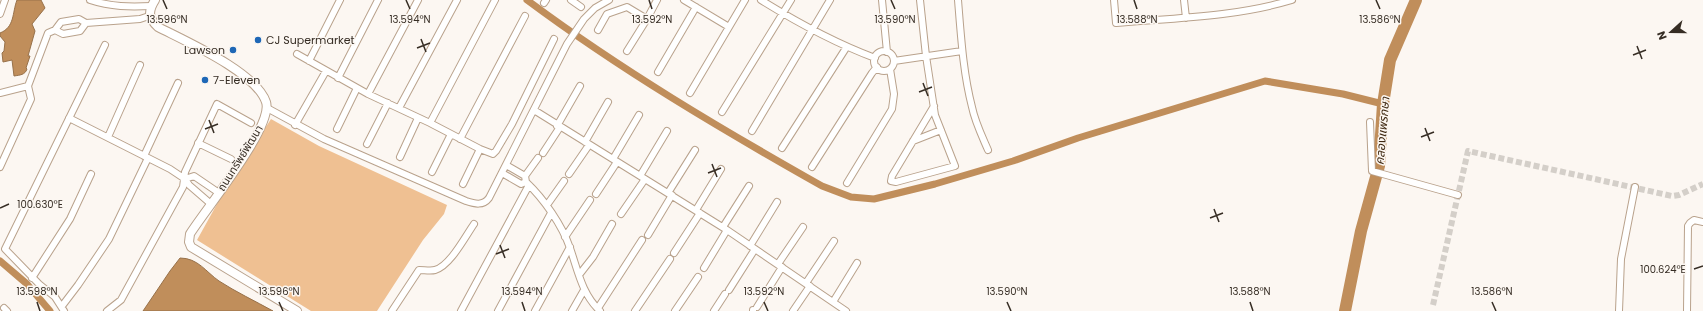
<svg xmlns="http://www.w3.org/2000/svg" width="1703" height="311" font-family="Poppins,'Noto Sans Thai',sans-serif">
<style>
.green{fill:#efc092}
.water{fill:#c08e5b;stroke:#97714a}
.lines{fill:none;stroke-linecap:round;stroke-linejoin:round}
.canal{stroke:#c08e5b;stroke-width:7}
.river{stroke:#c08e5b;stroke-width:12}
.street-tunnel{stroke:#d4cfc9;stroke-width:6;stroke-dasharray:6 3;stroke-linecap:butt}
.street-casing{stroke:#b9a28c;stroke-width:8}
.secondary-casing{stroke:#b9a28c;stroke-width:10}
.street{stroke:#fff;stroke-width:6}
.secondary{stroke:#fff;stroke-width:8}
.ticks{fill:none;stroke:#362d24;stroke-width:1.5}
.poi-dot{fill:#1e67b6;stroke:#fcf7f2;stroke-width:1.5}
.labels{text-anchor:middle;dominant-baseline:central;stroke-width:3;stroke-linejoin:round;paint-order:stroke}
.poi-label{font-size:11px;fill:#362d24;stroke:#fcf7f2;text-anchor:start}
.street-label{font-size:11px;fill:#362d24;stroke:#fcf7f2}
.water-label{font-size:12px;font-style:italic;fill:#3f2912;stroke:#fcf7f2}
.ticks-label{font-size:10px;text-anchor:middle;fill:#362d24;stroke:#fcf7f2;stroke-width:3;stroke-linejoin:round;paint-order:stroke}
</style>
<rect width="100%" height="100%" fill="#fcf7f2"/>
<path class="green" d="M271,119l48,27 128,59 -3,9 -21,26 -46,71h-66l-114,-71 25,-45z"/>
<path class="water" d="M17,0h24l4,8 -13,16 3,7 -7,25h2l-4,12 1,1c-2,6 -7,6 -13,7l-2,-16 -9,2 -1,-9 2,-2 1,-9 -5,-6v-3c15,-6 12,-20 17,-33z
M180,258c18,0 26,14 39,23 17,11 36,20 54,30h-130l27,-40z"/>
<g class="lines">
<path class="canal" d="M527,0c94,70 194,129 295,186l29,11 23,2 61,-15 78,-23 65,-23 187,-57 78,13 40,10
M0,261l27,23 23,27"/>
<path class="river" d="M1345,311l16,-80 18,-65 4,-62 7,-44 26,-60"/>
<path class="street-tunnel" d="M1433,305l35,-154 204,45 7,-1 24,-11"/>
<defs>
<path id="street" d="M90,0c21,7 40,7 62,6
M571,0l10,7
M684,0l45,27
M761,0c37,23 74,43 114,58
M882,0l5,52
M920,0l6,56 9,59 20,51 -59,16 -5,-1 1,-5 42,-70
M958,0c3,36 5,72 14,107 3,15 10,29 16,43
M1114,0l2,23c59,-5 119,-6 176,-23
M1184,0l2,18
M544,3l2,-3
M0,14l5,-14
M55,30l8,4 17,-3 6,-8
M598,30l9,-16 20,-7 20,12
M627,51l20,-32 10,-19
M874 61a10 10 0 1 1 20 0a10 10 0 1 1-20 0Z
M297,54l71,40 62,29 50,26 13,5 3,-3 16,-27 42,-85
M309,61l31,-61
M894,61l68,-10
M658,72l38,-65
M338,78l40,-78
M28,86l20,-53 7,-3 6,-8 18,-3 7,4 54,-4 9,-3
M0,93l28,-7 3,13 -31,68
M690,93l55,-93
M368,94l50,-94
M267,108l57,31 142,62c9,3 17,5 23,-3l78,-154 17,-25 11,-11 14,-8
M399,108l58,-108
M534,110l193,120 119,81
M722,112l69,-112
M69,118l101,51 15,10
M1370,122l2,49 86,24
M430,123l65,-123
M295,125l31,-54
M557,126l23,-40
M337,129l20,-41
M752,131l78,-131
M108,137l32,-72
M460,139l65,-123
M913,141l28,-11
M585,142l23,-40
M198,143l33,16
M367,144l21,-41
M782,148l64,-100
M543,153l17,-26
M144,156l34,-73
M400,157l18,-39
M613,159l26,-44
M506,165l19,11 1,6c18,17 36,43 44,66 8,23 12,46 30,63
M812,167l60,-94 5,-6
M432,172l19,-38
M502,173l19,11 5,-2
M569,174l20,-29
M525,176l13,-18
M640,176l27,-45
M847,183l45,-74 2,-15 -4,-25
M463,184l17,-35
M668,193l27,-43
M596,194l21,-32
M211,204l-22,-19 -4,-6 9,-3 25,17
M547,205l17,-24
M696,210l25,-41
M621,214l24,-35
M723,227l26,-41
M648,235l24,-40
M565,237l25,-37
M750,246l27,-44
M674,253l26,-40
M778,264l25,-37
M704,268l23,-38
M579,275l14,-18 19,-33
M32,278l38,-59 21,-45
M806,283l28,-42
M729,290l26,-41
M833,302l24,-39
M62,306l16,-21 31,-46 39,-81
M757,307l25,-40
M4,308l3,3
M598,308l44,-68
M64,311l-9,-14 -16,-13 -34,-35 100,-204
M107,311l14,-11 62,-113 2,-15 32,-68 34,19
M392,311l27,-41c5,0 12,1 16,0 15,-4 30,-33 39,-46
M461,311l68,-126
M498,311l53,-98
M535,311l35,-64
M572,311l12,-21
M635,311l35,-52
M675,311l23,-34
M714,311l11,-17
M753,311v-1
M793,311l17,-25
M1619,311l2,-52 14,-72
M1687,311l1,-85 2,-3 4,-3 9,2"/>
<path id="secondary" d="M155,0c-7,11 -7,18 3,27 27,14 98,45 108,75 8,24 -61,108 -76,132l-1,8 2,5 106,64"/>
</defs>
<use href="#street" class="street-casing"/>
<use href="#secondary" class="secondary-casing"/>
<use href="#street" class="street"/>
<use href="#secondary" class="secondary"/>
</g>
<path class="ticks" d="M163,0l4,9M406,0l4,9M649,0l3,9M891,0l4,9M1134,0l3,9M1376,0l4,9M421,39l5,13M1637,46l5,13M417,48l13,-5M1633,55l13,-5M923,83l5,13M919,92l13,-5M209,120l5,13M1425,128l5,13M205,129l13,-5M1421,137l13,-5M712,164l5,13M708,173l13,-5M0,208l9,-4M1214,209l5,13M1210,218l13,-5M500,245l5,13M496,254l13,-5M1694,269l9,-3M37,302l3,9M279,302l4,9M522,302l3,9M764,302l4,9M1007,302l4,9M1250,302l3,9M1492,302l4,9"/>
<g class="poi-dot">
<circle cx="258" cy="40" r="4"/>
<circle cx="233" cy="50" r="4"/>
<circle cx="205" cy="80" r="4"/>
</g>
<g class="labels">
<g class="poi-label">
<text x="266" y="40">CJ Supermarket</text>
<text x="225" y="50" text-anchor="end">Lawson</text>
<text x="213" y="80">7-Eleven</text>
</g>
<g class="street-label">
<text transform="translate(240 158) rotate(-58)">ถนนทรัพย์พัฒนา</text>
</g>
<g class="water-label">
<text transform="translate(1382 131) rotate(-85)">คลองแพรกษา</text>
</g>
</g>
<g class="ticks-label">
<text x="167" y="23">13.596°N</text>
<text x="410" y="23">13.594°N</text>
<text x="652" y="23">13.592°N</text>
<text x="895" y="23">13.590°N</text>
<text x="1137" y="23">13.588°N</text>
<text x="1380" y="23">13.586°N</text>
<text x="40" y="208">100.630°E</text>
<text x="1663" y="273">100.624°E</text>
<text x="37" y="295">13.598°N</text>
<text x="279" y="295">13.596°N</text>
<text x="522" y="295">13.594°N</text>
<text x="764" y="295">13.592°N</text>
<text x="1007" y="295">13.590°N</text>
<text x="1250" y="295">13.588°N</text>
<text x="1492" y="295">13.586°N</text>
</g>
<g transform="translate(1671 32) rotate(249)" stroke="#fcf7f2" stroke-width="3" paint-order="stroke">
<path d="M0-3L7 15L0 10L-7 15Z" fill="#362d24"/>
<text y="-6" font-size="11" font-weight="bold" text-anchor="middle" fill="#362d24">N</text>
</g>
</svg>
